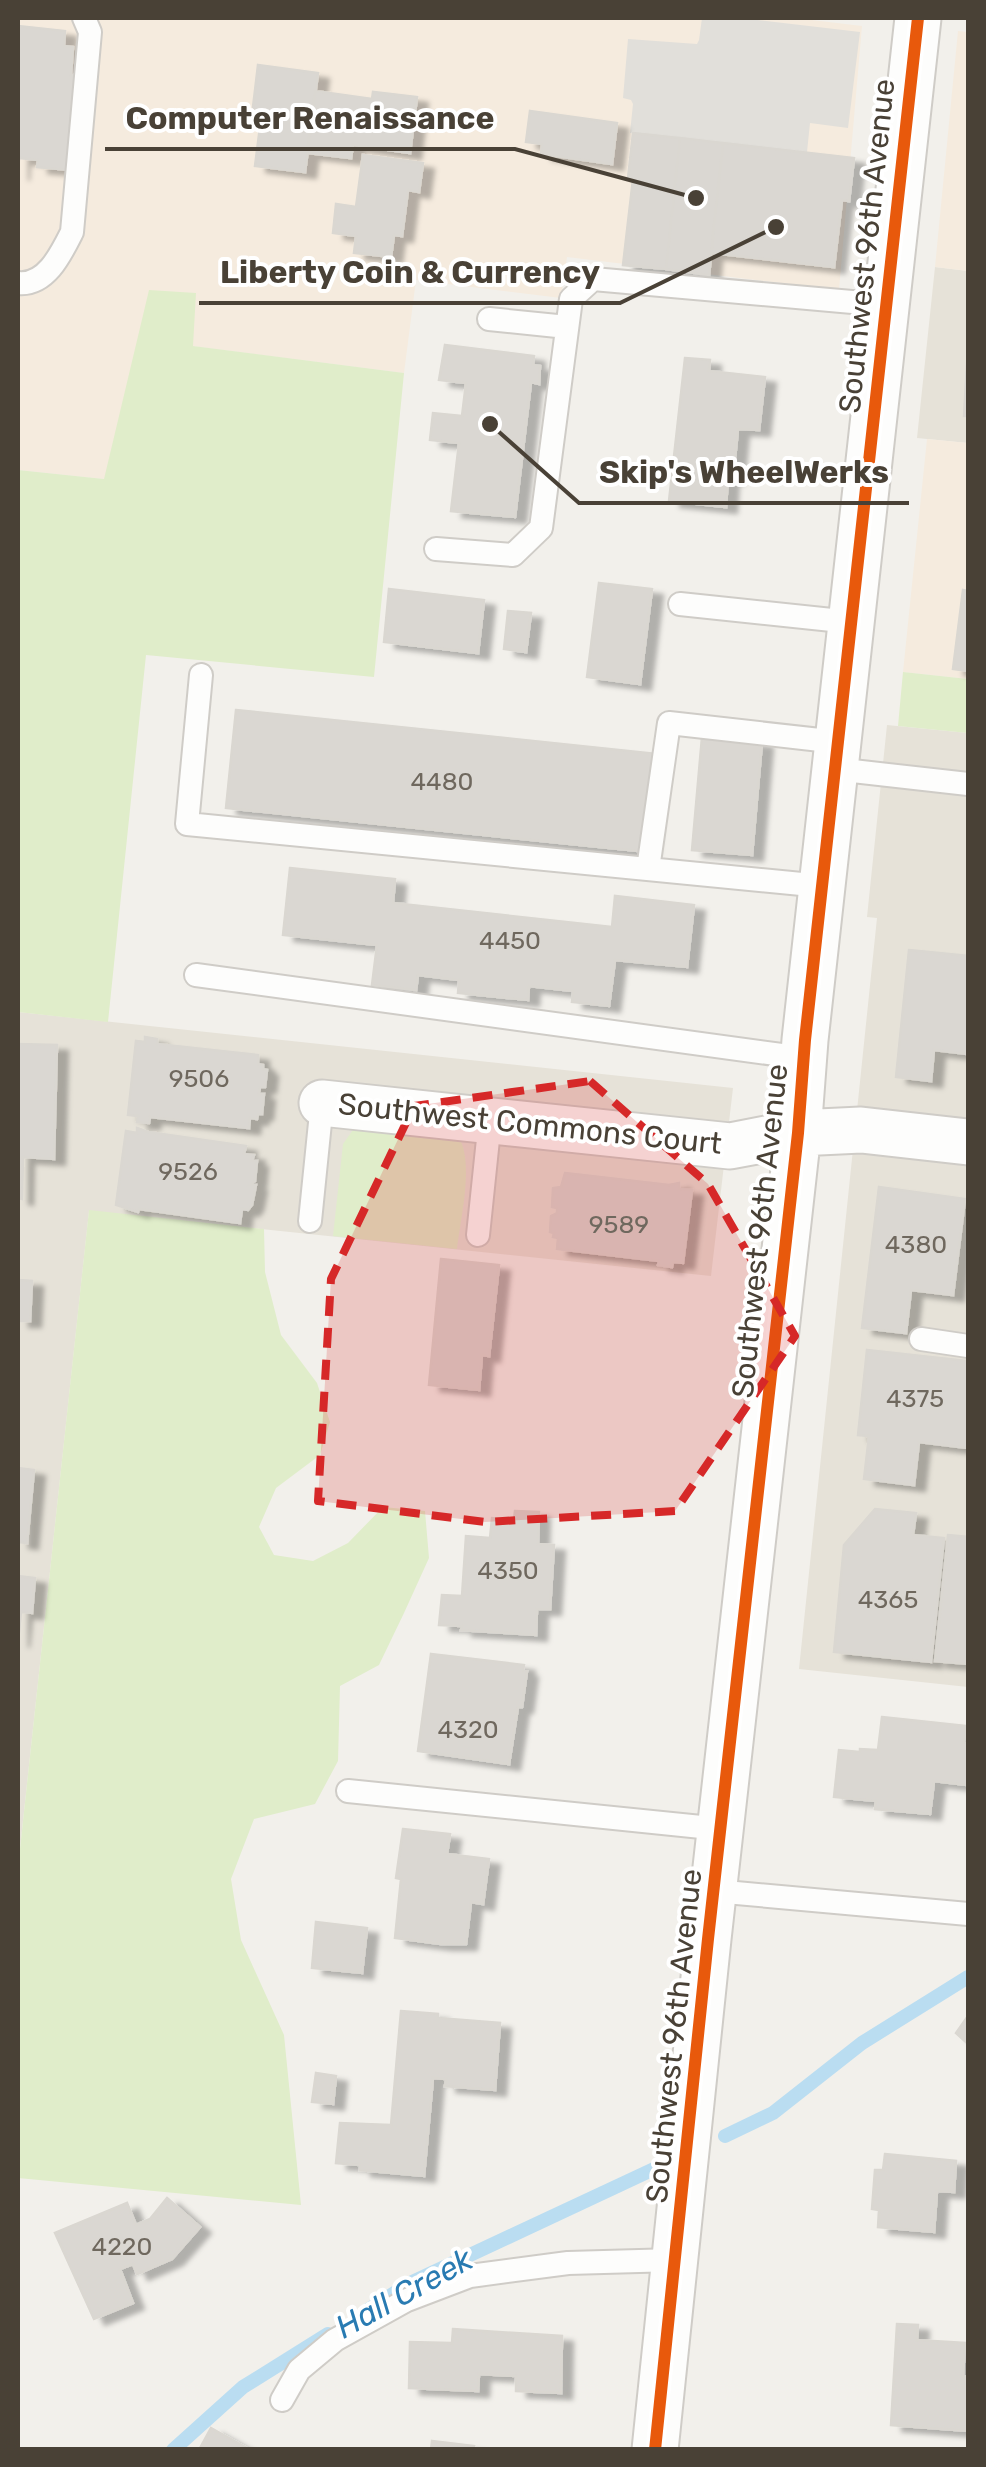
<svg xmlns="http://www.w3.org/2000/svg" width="986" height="2467" font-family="Rubik,sans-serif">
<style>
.residential{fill:#e6e2d8}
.commercial{fill:#f5ebde}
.green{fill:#e0edca}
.parking{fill:#e1dfda}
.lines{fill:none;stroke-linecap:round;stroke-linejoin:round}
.stream{stroke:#baddf1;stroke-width:14}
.building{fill:#dad7d2;stroke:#dad7d1;stroke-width:2.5;filter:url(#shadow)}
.lane-casing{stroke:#cfccc7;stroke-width:26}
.street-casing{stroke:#cfccc7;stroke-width:49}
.lane{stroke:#fdfdfc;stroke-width:22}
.street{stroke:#fdfdfc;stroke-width:45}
.cycleway-casing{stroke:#fff;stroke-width:19}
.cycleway{stroke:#e8590c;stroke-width:12}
.marked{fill:#d62828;fill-opacity:0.2;stroke:#d62828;stroke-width:8;stroke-dasharray:20 12;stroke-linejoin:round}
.labels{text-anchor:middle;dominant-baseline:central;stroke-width:8;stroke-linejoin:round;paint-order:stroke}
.number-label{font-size:25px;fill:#6f685e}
.street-label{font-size:30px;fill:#494136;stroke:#fff}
.water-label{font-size:32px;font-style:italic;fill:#297bb2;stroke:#fff}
.leader{fill:none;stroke:#494136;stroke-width:4}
.callout-dot{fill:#494136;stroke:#fff;stroke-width:4}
.callout-label{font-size:32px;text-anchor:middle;font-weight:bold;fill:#494136;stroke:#fff;stroke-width:8;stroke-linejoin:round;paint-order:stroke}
</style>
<defs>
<filter id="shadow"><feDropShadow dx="11" dy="6" stdDeviation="2.5" flood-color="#0004"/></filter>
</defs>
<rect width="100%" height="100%" fill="#f2f0eb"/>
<path class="residential" d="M935,267l33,4v172l-51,-5z
M887,725l81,8v954l-169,-18 78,-751 -10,-1z
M18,1012l715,76 -22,188 -622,-65 -71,656z"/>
<path class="commercial" d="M18,18h777l67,8 -23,264 -272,-33 -6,41 -145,-18 -12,93 -212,-27 -88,133 -86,-9z
M958,31l10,1v239l-33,-4z
M927,439l41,4v236l-65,-7z"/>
<path class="green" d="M149,290l47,3 -3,53 211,27 -30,304 -228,-22 -38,367 -90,-10v-542l86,9z
M903,672l65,7v54l-70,-7z
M355,1127l103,10c17,23 2,84 -1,112l-124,-13 10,-92z
M89,1210l175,19 1,43 16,63 36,48 13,39 -10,33 -44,33 -17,39 15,28 39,6 35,-18 35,-36 42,4 4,47 -25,55 -25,52 -39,21 -2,75 -23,43 -61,15 -23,60 10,61 43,95 17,170 -283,-27v-311z"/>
<path class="parking" d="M702,18h38l120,14 -12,96 -38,-5 -3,29 -177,-19 3,-29 -2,-4 -8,-2 5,-59 69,5 2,-4z"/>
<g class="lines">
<path class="stream" d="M725,2136l48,-23 89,-70 106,-66
M368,2310l42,-27 246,-115
M173,2450l70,-63 85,-53"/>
</g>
<path class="building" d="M18,26l47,5 -1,15 9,1 -2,28h8l-9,95 -33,-3 1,-7 -19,-2 -1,17z
M258,65l60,8 -13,99 -50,-6 6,-47 -8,-12z
M315,91l57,8 1,-7 44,5 -7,56 -57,-8 -2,13 -44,-5z
M530,111l87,12 -5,41 -71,-10 1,-10 -16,-2z
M633,133l47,5 -14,131 -43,-4 10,-86 -5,-1z
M680,138l43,5 -14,132 -43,-6z
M723,143l131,15 -5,43 -7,-1 -8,67 -123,-14z
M363,155l60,8 -4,29 -11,-2 -6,46 -8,-1 -3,22 -37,-4 2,-17 -23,-3 3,-29 20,3z
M445,345l89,11 -1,9 7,1 -1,18 -8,-2 -16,135 -64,-6 8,-68 -29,-3 3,-27 29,3 4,-33 -27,-3z
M968,346v70h-4z
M685,358l25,2 -1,11 56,6 -6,53 -21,-1 -5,49 -5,-1 -2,30 -57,-6z
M599,583l53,6 -12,95 -53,-7z
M389,589l95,11 -6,53 -94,-11z
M963,590l5,1v80l-15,-2z
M508,611l23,2 -5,39 -22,-3z
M236,710l422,44 -11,98 -421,-44z
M702,737l60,5 -10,113 -60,-5z
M290,868l105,11 -2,24 219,24 3,-31 79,9 -7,62 -72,-7 -6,46 -37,-4 1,-11 -44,-5 -1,14 -70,-7 1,-13 -41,-5 -2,15 -44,-5 5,-40 -94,-10z
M909,950l59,6v98l-34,-4 -3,31 -35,-4z
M145,1037l12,2v5l101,11v9l5,1v4l4,1 -2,17h-5l-1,7h5l-2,20h-4l-1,5 -7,-1 -1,10 -99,-11 -1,6 -12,-1 1,-6 -10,-1 8,-74 9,1z
M18,1044l39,1 -3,114 -31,-2 -1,42 -4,-1z
M137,1128l11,4 98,14 -2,8 10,1 -2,6h5l-2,20 -5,4h6l-4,20 -4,5 -6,-1 -2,14 -101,-14 -1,3 -22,-7 10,-74 11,2z
M565,1173l104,12 10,-2v6l13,1 -9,73 -10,-1 -1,5 -14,-2 1,-4 -102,-12 1,-11 -5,-1 1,-4 -4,-1 1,-16 6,-3v-5l-5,-1 1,-19 8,-1z
M879,1187l86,12 -12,96 -42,-5 -5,43 -44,-5z
M441,1259l58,6 -10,91 -7,-1 -3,35 -50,-5z
M18,1280l14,1 -2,40h-12z
M867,1350l101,11v87l-49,-6 -5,43 -50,-6 5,-43 -11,-1z
M18,1468l16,2 -7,73 -9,-1z
M875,1509l41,4 -3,22 31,3 -13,124 -97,-10 10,-107z
M515,1511l24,1 -1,32 16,1 -4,64h-13l-1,26 -75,-5 1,-4 -23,-1 3,-30 20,1 4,-60 24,2 2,-20 22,2z
M948,1535l20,2v127l-33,-3z
M18,1576l17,2 -3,35 -11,-1 -3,30z
M431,1654l93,11 -1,5 4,1 -5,36h-4l-9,57 -91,-13z
M882,1717l85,9 -3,16 4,1v42l-34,-4 -4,33 -55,-5 1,-8 -42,-4 5,-47 21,2v-3l18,1z
M403,1829l47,5 -3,20 42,5 -6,45 -12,-2 -5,42h-25l-46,-6 6,-59 -5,-1z
M316,1922l51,6 -5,45 -50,-5z
M401,2011l37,3v4l62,5 -5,67 -50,-4 1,-7 -13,-1 -9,98 -64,-6v-5l-24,-2 4,-40 51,2z
M968,2016v28l-12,-11z
M316,2073l20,3 -3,28 -21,-2z
M885,2154l71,7 -2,31 -17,-1 -3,41 -56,-5 1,-17 -7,-1 3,-39h8z
M167,2198l33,29 -28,32 -35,15 -4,-10 -13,5 13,34 -39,16 -39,-86 72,-30 9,22 14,-6z
M897,2324l21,1 -1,15 48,3 -2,33 5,1v54l-77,-6z
M453,2329l109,7 -1,57 -45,-2v-15l-37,-2 -1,17 -69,-3 1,-46 42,1z
M211,2428l39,22h-51z
M432,2441l42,5 -1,4h-42z"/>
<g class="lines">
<defs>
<path id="lane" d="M18,283c28,3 43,-29 54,-51l18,-200 -6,-14
M489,319l78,8
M436,549l77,6 28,-27 30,-229 22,-20 293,26
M680,604l171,18
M201,675l-14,149 635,62
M835,769l133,15
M648,869l21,-146 169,19
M196,975l608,83
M310,1221l12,-118
M478,1235l12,-115
M921,1339l47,7
M348,1791l373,38
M714,1891l254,23
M282,2400l17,-30 36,-30 72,-40 63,-24 98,-13 107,-3"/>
<path id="street" d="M322,1103l408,43 68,-13 63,-3 107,12
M655,2450l53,-511 90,-806 7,-93 113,-1022"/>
</defs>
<use href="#lane" class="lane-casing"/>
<use href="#street" class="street-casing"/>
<use href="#lane" class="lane"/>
<use href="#street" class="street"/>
<defs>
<path id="cycleway" d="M655,2450l53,-511 90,-806 7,-93 113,-1022"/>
</defs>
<use href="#cycleway" class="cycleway-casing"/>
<use href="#cycleway" class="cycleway"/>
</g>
<path class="marked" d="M590,1081l118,103 87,152 -120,175 -190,11 -167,-21 13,-222 83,-173z"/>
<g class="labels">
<g class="number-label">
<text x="442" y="781">4480</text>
<text x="510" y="940">4450</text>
<text x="199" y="1078">9506</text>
<text x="188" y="1171">9526</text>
<text x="619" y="1224">9589</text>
<text x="916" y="1244">4380</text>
<text x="915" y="1398">4375</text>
<text x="508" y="1570">4350</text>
<text x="888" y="1599">4365</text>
<text x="468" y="1729">4320</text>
<text x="122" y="2246">4220</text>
</g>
<g class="street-label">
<text transform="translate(867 246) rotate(-84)">Southwest 96th Avenue</text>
<text transform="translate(530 1124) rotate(6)">Southwest Commons Court</text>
<text transform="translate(760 1231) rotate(-84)">Southwest 96th Avenue</text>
<text transform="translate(674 2036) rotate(-84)">Southwest 96th Avenue</text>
</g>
<g class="water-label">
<text transform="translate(404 2293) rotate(-29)">Hall Creek</text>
</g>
</g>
<path class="leader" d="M696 198L515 149H105M776 227L620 303H199M490 424L579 503H909"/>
<g class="callout-dot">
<circle cx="696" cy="198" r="10"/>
<circle cx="776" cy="227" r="10"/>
<circle cx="490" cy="424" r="10"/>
</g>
<g class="callout-label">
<text x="310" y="129">Computer Renaissance</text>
<text x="410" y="283">Liberty Coin &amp; Currency</text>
<text x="744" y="483">Skip's WheelWerks</text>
</g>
<rect width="986" height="2467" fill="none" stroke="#494136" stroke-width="40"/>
</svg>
